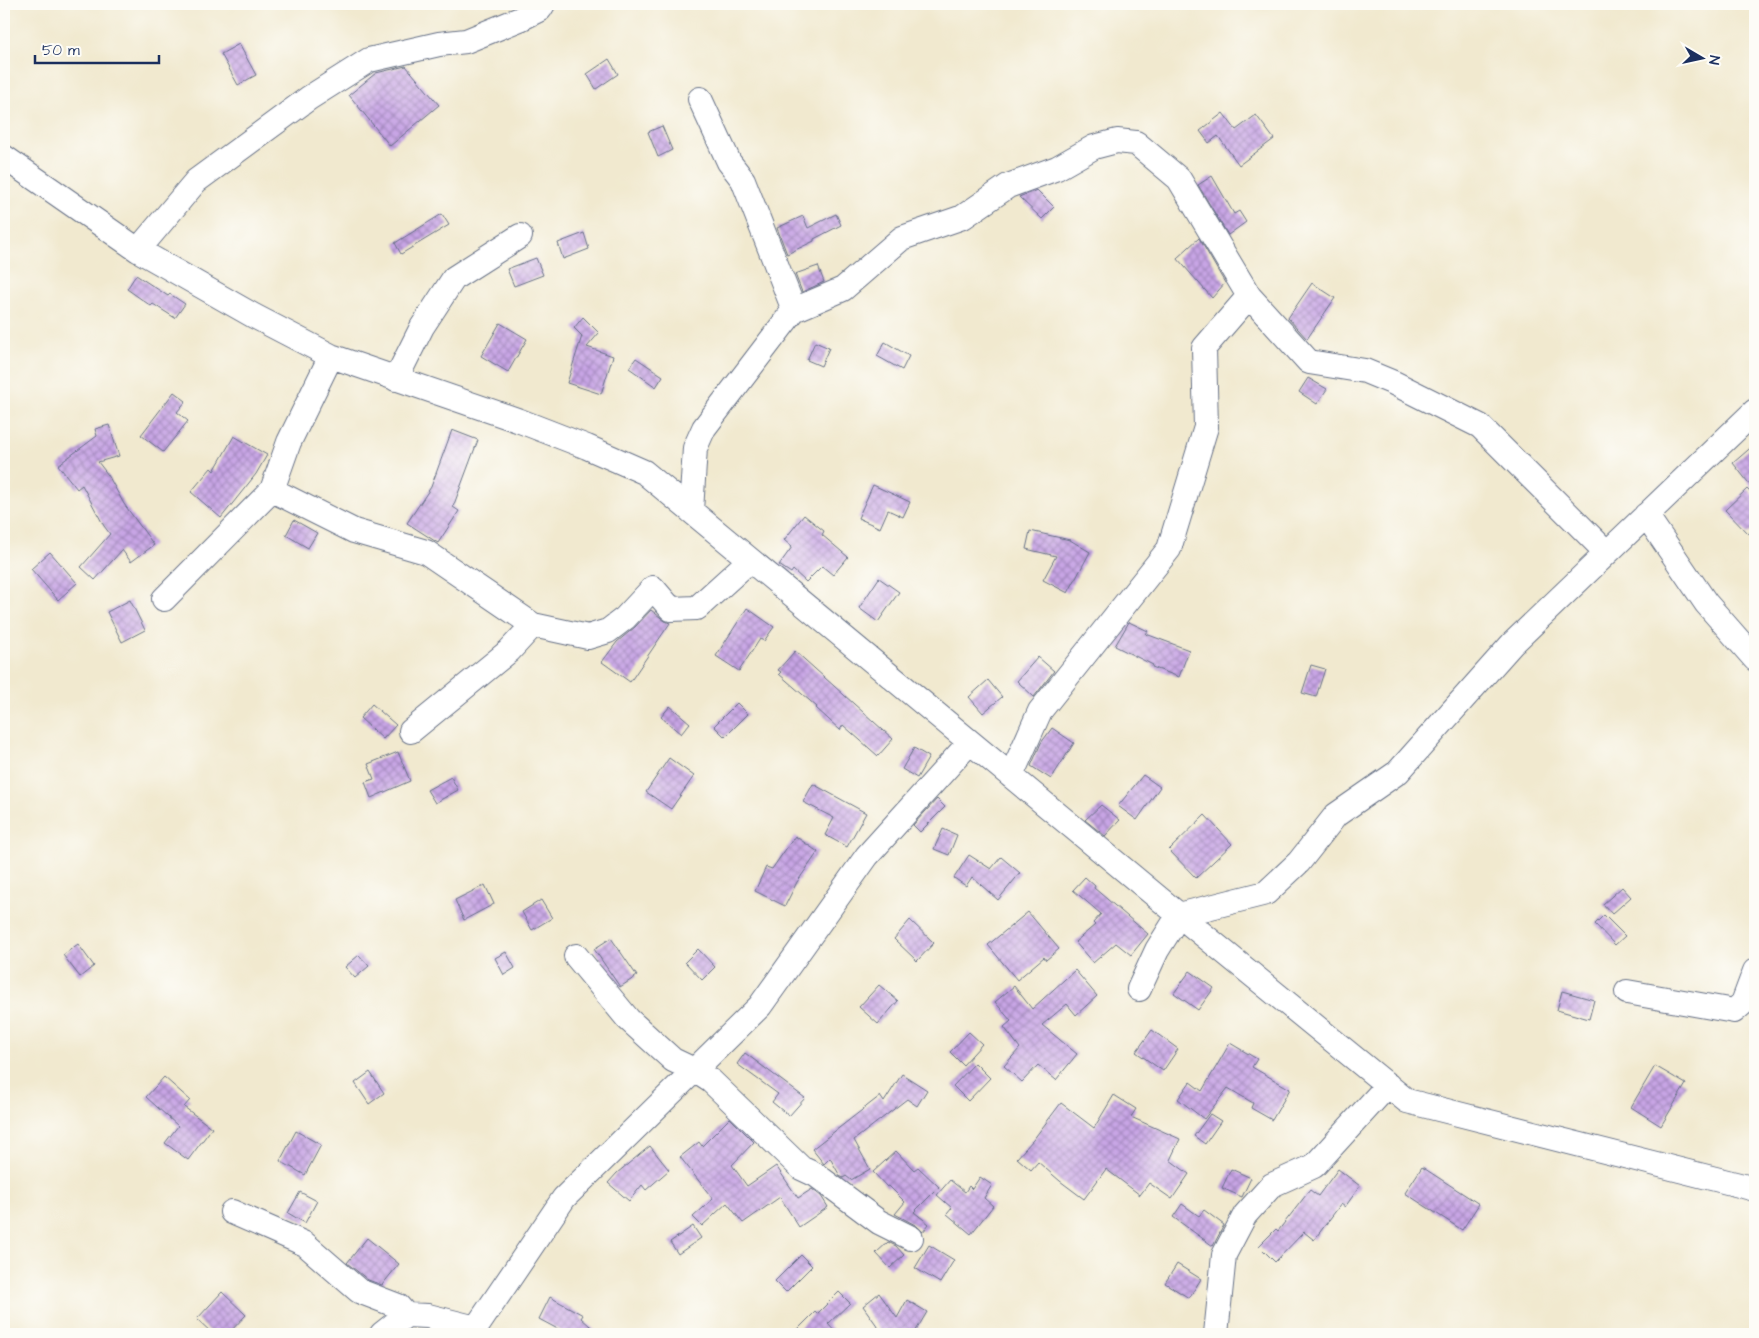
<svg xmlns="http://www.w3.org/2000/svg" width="1759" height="1338" font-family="'Architects Daughter',sans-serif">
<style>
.building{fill:url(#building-cross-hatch)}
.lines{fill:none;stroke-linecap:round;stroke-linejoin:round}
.minor-casing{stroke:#667086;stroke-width:26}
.minor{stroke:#fff;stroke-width:24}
</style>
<defs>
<pattern id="building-cross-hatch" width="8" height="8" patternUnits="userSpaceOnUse" patternTransform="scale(1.25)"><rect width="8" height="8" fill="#c8a5e5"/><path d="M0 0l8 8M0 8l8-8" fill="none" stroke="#a287bd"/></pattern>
</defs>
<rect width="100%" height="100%" fill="#fdfcf7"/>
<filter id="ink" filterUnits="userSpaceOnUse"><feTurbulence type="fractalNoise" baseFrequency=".02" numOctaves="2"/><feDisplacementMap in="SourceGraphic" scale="10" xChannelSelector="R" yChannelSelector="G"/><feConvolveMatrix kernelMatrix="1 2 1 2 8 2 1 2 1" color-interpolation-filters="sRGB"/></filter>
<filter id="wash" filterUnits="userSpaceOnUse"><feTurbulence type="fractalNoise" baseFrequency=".0096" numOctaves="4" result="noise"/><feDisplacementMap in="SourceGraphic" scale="20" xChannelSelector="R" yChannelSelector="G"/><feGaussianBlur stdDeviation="1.12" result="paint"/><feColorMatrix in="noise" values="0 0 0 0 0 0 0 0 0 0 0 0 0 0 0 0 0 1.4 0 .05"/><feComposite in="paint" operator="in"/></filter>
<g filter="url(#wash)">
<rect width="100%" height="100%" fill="#f1e9cf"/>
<g id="blocks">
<path class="building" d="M239,44l17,31 -18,10 -17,-31z
M609,59l9,15 -22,15 -9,-15z
M406,66l33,39 -49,41 -41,-51 27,-22z
M1223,113l13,17 20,-15 18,24 -35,26 -21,-29 -9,7 -9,-12z
M662,126l10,24 -14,7 -10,-25z
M1212,176l22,38 5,-3 7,11 -18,13 -30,-50z
M1037,190l17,17 -12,12 -23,-22z
M442,214l7,11 -48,29 -6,-11z
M836,214l5,11 -27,14v2l-27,13 -10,-26 26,-12 5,12z
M584,233l5,16 -26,10 -5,-16z
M1199,238l26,45 -13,15 -35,-40z
M536,258l7,17 -29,11 -7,-17z
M818,266l6,16 -22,10 -7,-18z
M136,275l32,21 2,-2 15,10 -10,14 -22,-14 -2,2 -24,-17z
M1312,283l23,15 -28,41 -19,-21z
M583,317l16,16 -12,14 26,9 -12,38 -34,-11 15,-47 -8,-8z
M500,323l27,16 -19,33 -27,-16z
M815,342l14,6 -8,18 -14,-6z
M885,342l24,14 -7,14 -25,-14z
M636,358l27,18 -7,11 -27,-19z
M1308,378l19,11 -10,15 -18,-12z
M174,392l12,9 -9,11 11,9 -25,31 -22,-17z
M109,425l10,31 -21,6 10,13 16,29 30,41 -23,17 -9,-12 -27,30 -14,-13 29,-33 -6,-8 -22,-41 -5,4 -19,-24 39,-29 -2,-7z
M452,430l26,10 -25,67 6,4 -21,32 -31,-20 24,-36z
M234,436l33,19 -11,19 -35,44 -30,-26 20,-24 3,3z
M1755,444v47l-22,-28z
M873,485l37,17 -7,15 -15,-7 -8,18 -22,-10z
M1747,489l8,8v31l-7,6 -23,-24z
M804,515l20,16 -2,4 26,22 -15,18 -11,-9 -16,16 -13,-12 -2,3 -12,-8 13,-18 -8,-7z
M294,520l23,13 -9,15 -22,-13z
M1030,531l40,9 20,12 -22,41 -25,-13 13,-24 -30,-7z
M50,552l27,31 -19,17 -27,-31z
M879,578l20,14 -21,30 -19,-14z
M130,600l15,30 -23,12 -15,-30z
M747,608l27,19 -10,14 -4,-2 -21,32 -23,-15z
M651,610l14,11 5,2 -40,59 -28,-20 15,-20 18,-15z
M1129,622l19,9 -2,3 43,16 -10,27 -27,-10 1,-2 -38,-19z
M795,651l98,88 -15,17 -35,-31 -3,5 -24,-22 1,-1 -38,-33 2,-2 -3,-2z
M1038,657l16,14 -20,26 -17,-16z
M1311,665l14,4 -9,28 -14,-4z
M988,680l14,17 -19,16 -14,-16z
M737,703l11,11 -23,23 -11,-11z
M372,704l24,21 -13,14 -23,-21z
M670,706l20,17 -9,11 -20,-17z
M1052,728l22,15 -23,36 -20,-13 10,-23z
M914,748l15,9 -12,21 -15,-9z
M398,752l12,29 -39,17 -6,-16 9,-3 -6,-15z
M669,758l25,18 -23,33 -25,-17z
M1143,775l17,12 -23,33 -19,-14z
M451,777l7,13 -23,13 -8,-13z
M813,784l53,29 -19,34 -22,-12 9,-17 -31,-16z
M937,799l8,8 -25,25 -7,-7z
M1101,805l19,15 -15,16 -20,-16z
M1205,815l27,29 -36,34 -27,-28z
M943,829l14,6 -8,20 -15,-6z
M795,836l23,16 -21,30 -12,24 -30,-15 11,-24 6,2z
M969,855l22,14 10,-12 19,16 -22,27 -26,-23 -6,9 -12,-8z
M1085,877l10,9 -1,2 54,46 -17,21 -15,-12 -23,20 -18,-21 20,-17 -2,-2 8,-9 -28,-24z
M485,885l9,19 -30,16 -9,-20z
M1622,887l9,10 -19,17 -9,-10z
M541,900l11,18 -20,12 -10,-18z
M1028,912l31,37 -13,11 -2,-3 -27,23 -29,-35z
M1604,915l21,21 -10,9 -20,-21z
M910,920l24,23 -17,18 -23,-22z
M611,938l26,38 -17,11 -26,-38z
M78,944l16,22 -14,11 -17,-22z
M698,949l17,18 -13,13 -17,-18z
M506,952l9,16 -11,7 -9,-17z
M359,955l10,11 -14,12 -10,-11z
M1075,970l22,26 -21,19 -9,-11 -25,21 35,29 -21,26 -18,-15 -16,17 -18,-16 16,-18 -16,-21 7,-6 -16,-19 19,-16 18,23z
M1190,971l24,17 -16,22 -24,-17z
M879,985l19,16 -20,23 -19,-17z
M1562,991l32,9 -5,19 -32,-9z
M1152,1030l26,19 -15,22 -27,-19z
M969,1032l13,12 -19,21 -13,-13z
M1230,1043l27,16 -5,8 38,22 -18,31 -21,-12 2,-5 -25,-15 -24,31 -26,-20 12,-17 12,9z
M745,1053l60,45 -16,18 -17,-14 6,-8 -41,-30z
M975,1063l15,15 -22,23 -15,-15z
M1655,1066l31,18 -25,42 -30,-19z
M370,1072l14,21 -15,11 -14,-21z
M902,1074l25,16 -10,16 -10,-7 -53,41 16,29 -19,11 -5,-4 -3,2 -3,-2 -10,-18 -6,6 -12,-15 68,-53 4,6z
M164,1077l26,23 -6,7 28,21 -24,32 -23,-17 13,-17 -32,-29z
M1114,1095l22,14 -5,8 49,22 -10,21 19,14 -17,25 -23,-16 -9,12 -34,-26 -22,30 -24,-18 -22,-19 -7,8 -14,-12 16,-18 28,-37 33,25z
M1210,1114l11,7 -16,23 -11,-8z
M730,1118l24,24 -22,23 15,21 29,-20 22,32 14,-9 9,7 7,11 -29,20 -19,-30 -37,26 -16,-20 -25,23 -9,-9 20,-18 -33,-42 19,-15 3,4z
M296,1131l25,14 -16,30 -25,-14z
M650,1146l19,24 -23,20 -4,-5 -13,16 -21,-18 9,-10z
M896,1151l18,19 4,-3 21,20 -25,25 15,12 -6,8 -6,-6 -22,-12 10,-12 -16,-16 -2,1 -14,-15z
M1422,1167l57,37 -17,26 -57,-37z
M1231,1169l20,9 -9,19 -20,-9z
M1338,1169l22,17 -15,21 -4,-3 -27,36 -10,-8 -29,30 -16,-16 17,-17 2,2 32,-41 8,6z
M980,1177l12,8 -8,13 9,8 -22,28 -24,-20 5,-6 -15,-13 13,-15 15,12 4,-6 3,3z
M300,1192l17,9 -12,22 -17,-10z
M1182,1204l17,12 5,-6 20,15 -11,21 -40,-29z
M693,1226l8,12 -23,16 -8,-12z
M367,1238l32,26 -17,21 -14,-5 -21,-17z
M888,1242l8,4 8,9 -14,13 -14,-15z
M929,1245l25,15 -14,23 -25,-15z
M801,1255l11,11 -26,26 -11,-11z
M1177,1264l24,15 -12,19 -24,-15z
M222,1292l24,23 -18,19h-15l-16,-15z
M839,1292l11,11 -22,21 9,10h-44l22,-22 2,2z
M879,1293l18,25 10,-18 20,12 -13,22h-31l-20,-28z
M550,1297l33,18 -2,3 18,16h-32l-28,-15z"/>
</g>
</g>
<g filter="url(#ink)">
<use href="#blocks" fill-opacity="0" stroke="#667086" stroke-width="1"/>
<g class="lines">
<defs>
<path id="minor" d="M700,99l29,63 14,18 51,130
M4,157l134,93 116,66 77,40 189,65 67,26 57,25 535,443 228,186 348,88
M138,250l58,-69 113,-83 60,-38 70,-16 27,-3 54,-22 20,-10 3,-5
M396,379l26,-52 32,-49 66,-42
M272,490l82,41 72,21 107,73 55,12 20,-6 17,-13 28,-30 18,21 26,-1 53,-48
M691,511l4,-63 9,-20 90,-118 49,-21 59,-51 61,-21 45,-31 49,-18 37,-21 23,-6 19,2 43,36 70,117 60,66 56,9 29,12 86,43 127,127
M1646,515l60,88 49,56
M164,599l108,-109 17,-48 42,-86
M411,731l98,-80 24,-26
M1011,776l29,-65 129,-162 37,-122 -2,-79 45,-52
M576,956l52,63 45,41 21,10 17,11 90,87 15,7 63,47 32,16
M1139,989l18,-39 22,-35 87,-22 33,-31 37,-47 62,-43 114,-128 243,-233
M1627,992l107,19 9,-8 12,-32
M232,1212l73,32 54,47 39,15 8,9
M382,1334l24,-19 22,1 48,12
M476,1334v-6l88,-130 196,-192 107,-150 103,-114
M1216,1334l8,-79 21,-40 27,-30 42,-19 74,-81"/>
</defs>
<use href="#minor" class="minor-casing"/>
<use href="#minor" class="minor"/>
</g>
</g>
<rect width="1759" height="1338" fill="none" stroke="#fdfcf7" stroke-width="20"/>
<g transform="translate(1702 58) rotate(99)" stroke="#fdfcf7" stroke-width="4" paint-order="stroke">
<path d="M0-4L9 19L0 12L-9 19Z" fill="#1b2f5e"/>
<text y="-8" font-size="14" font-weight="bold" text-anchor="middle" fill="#1b2f5e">N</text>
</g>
<path d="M35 55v8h124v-8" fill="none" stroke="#1b2f5e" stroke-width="2.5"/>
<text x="42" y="55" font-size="15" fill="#1b2f5e" stroke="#fdfcf7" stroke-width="4" paint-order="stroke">50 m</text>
</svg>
